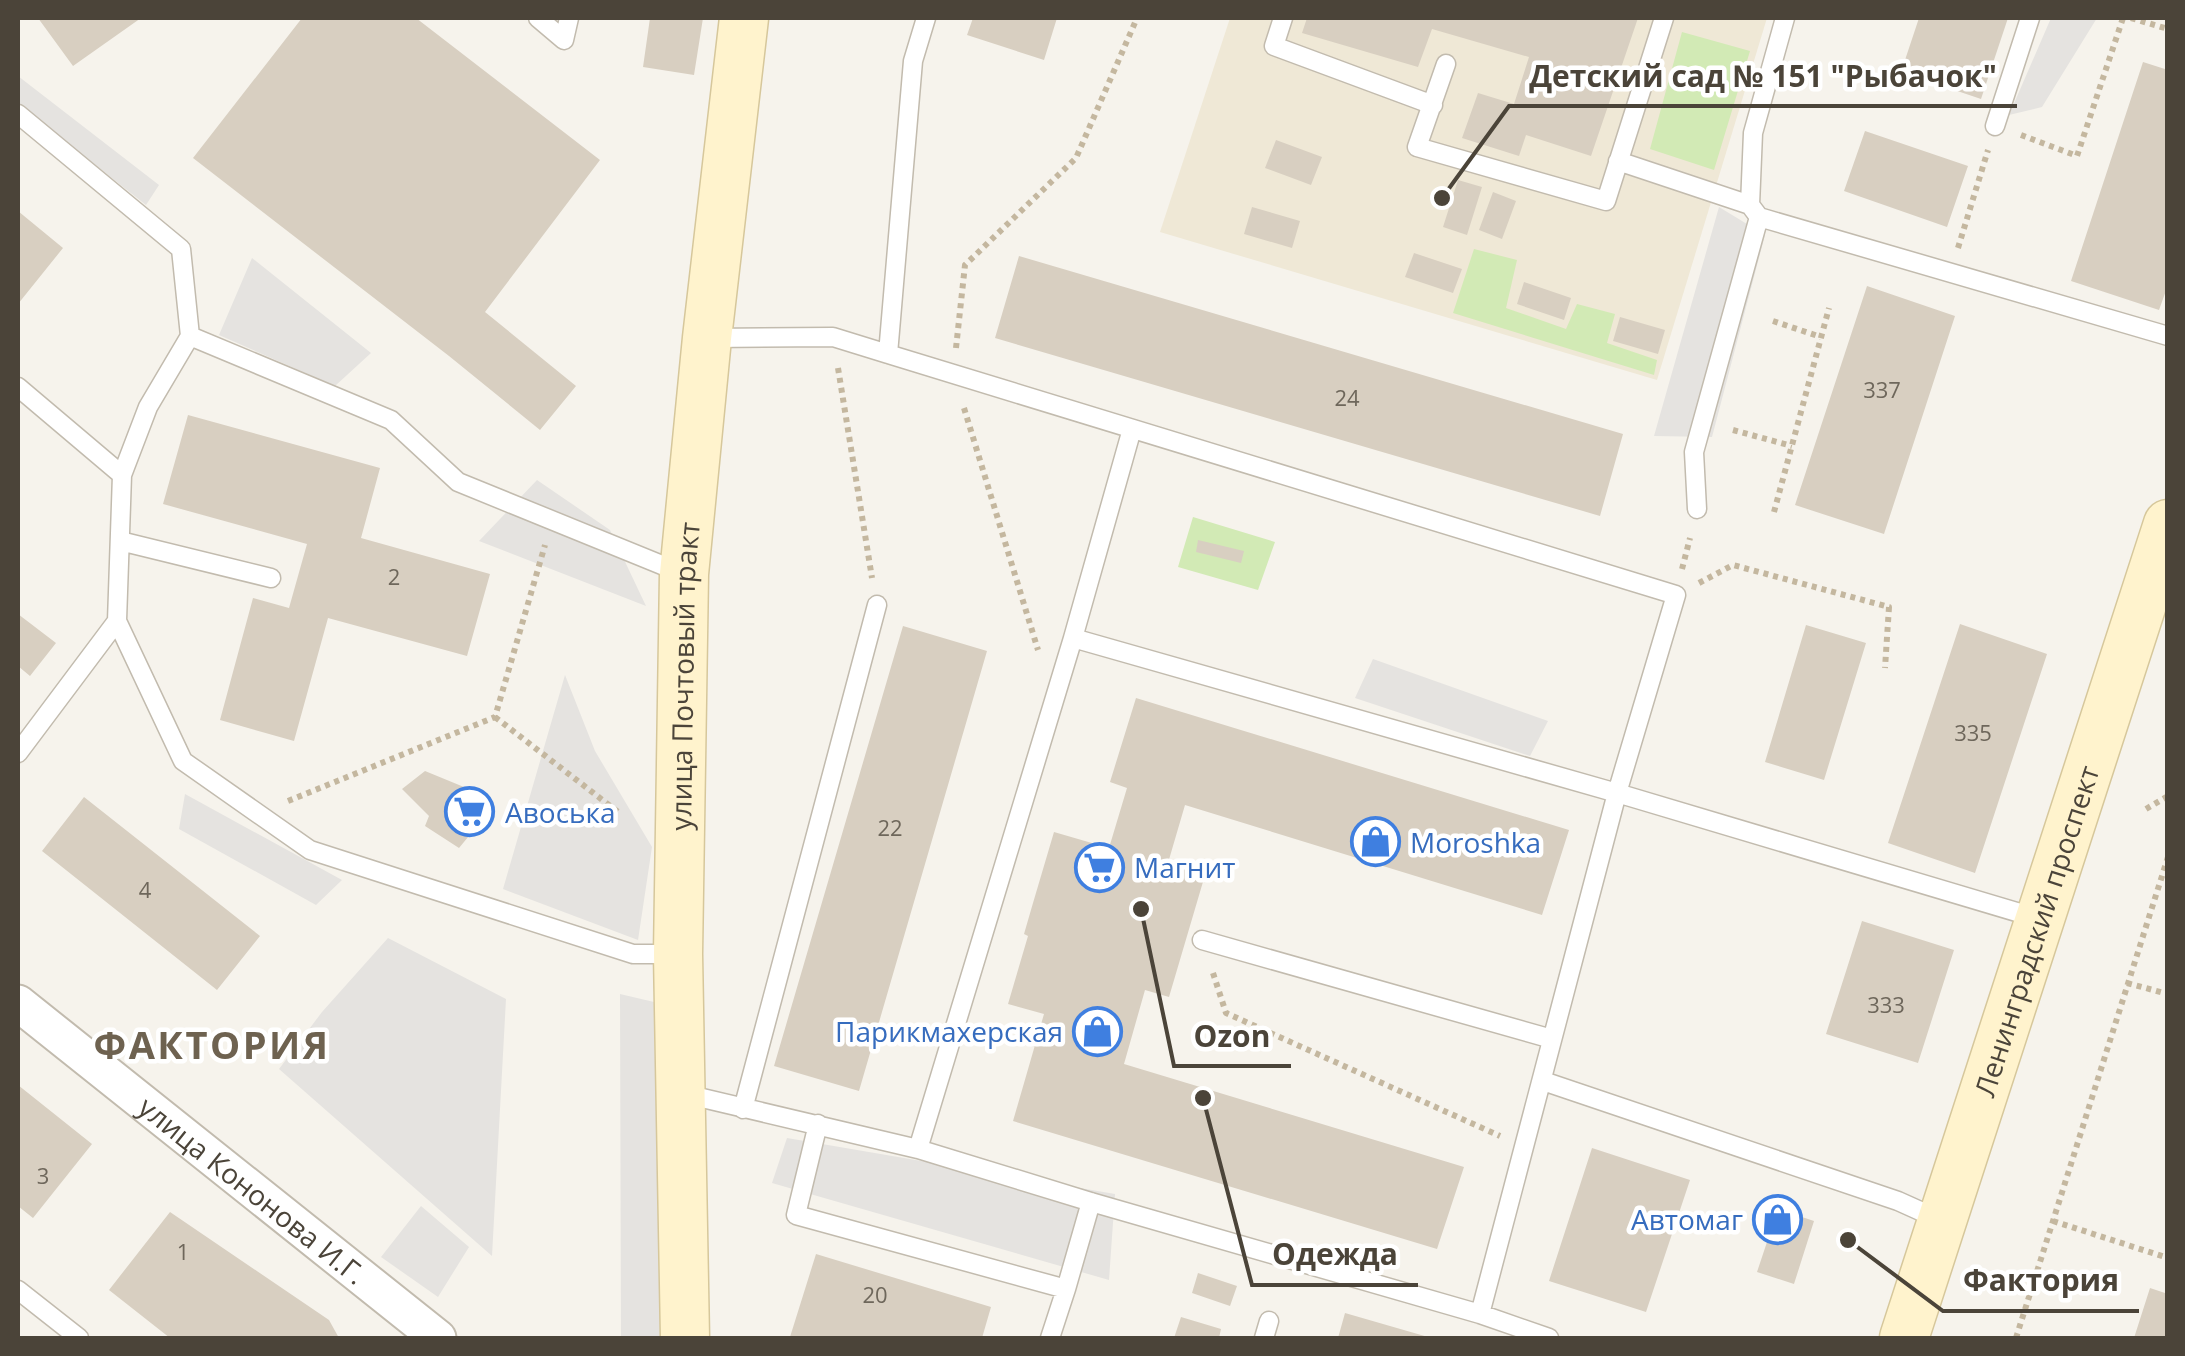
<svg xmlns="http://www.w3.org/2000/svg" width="2185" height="1356" font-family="'Open Sans',sans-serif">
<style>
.education{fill:#efe8d6}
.green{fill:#d2eab5}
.parking{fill:#e5e3e0}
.building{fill:#d8cfc1}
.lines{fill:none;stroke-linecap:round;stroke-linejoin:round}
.lane-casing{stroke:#c2bbae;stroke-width:21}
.street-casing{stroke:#c2bbae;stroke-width:39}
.secondary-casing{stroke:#d6c79b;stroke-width:51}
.path{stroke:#c4b79f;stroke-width:6;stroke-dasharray:5 5;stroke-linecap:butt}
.lane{stroke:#fff;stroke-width:18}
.street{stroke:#fff;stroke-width:35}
.secondary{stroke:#fff3cd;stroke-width:48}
.labels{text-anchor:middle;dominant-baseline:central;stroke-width:9;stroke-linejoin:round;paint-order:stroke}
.number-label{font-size:22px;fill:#6e675b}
.street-label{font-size:28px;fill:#4b4439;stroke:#fff}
.shop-label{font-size:28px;fill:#366cbe;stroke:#fff;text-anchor:start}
.district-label{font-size:38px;font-weight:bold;letter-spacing:2.5px;fill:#6e6250;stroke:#fff}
.leader{fill:none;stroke:#4b4439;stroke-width:4}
.callout-dot{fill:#4b4439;stroke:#fff;stroke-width:4}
.callout-label{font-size:30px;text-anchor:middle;font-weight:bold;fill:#4b4439;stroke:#fff;stroke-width:9;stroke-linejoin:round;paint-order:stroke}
</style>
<rect width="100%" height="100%" fill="#f6f3ec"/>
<path class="education" d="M1230,18h537l-110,362 -497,-148z"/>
<path class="green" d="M1682,32l68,19 -36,119 -64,-21z
M1474,249l43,11 -11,48 60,21 11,-25 38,10 -8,29 50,17 -3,15 -201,-62z
M1193,517l82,25 -17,48 -80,-23z"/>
<path class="parking" d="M2051,18h46l-55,89 -33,8z
M18,76l141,109 -13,20 -128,-101z
M1719,207l46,28 -53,202 -58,-1z
M252,258l119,95 -36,33 -116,-51z
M537,480l73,50 36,76 -167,-65z
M1373,659l175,62 -18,35 -175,-58z
M565,675l30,76 57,96 -14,93 -135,-51z
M185,794l157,86 -26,25 -137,-76z
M388,938l118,61 -14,257 -213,-187 43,-57z
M620,994l34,8 16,336h-49z
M787,1138l328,56 -6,86 -337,-97z
M421,1206l48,41 -31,50 -57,-40z"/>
<path class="building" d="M38,18h103l-68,48z
M302,18h114l184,142 -115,152 91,74 -36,44 -91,-74 -256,-198z
M650,18h53l-9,57 -51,-8z
M973,18h84l-13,42 -77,-25z
M1307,18h331l-47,138 -65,-21 -7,21 -57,-18 16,-45 36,11 15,-47 -97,-28 -14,38 -116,-34z
M1919,18h89l-27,81 -80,-27z
M2143,62l25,8v215l-9,25 -88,-29z
M1865,131l103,35 -21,61 -103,-36z
M1276,140l46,17 -11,28 -46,-17z
M1458,180l24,7 -15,48 -24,-8z
M1493,192l23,9 -14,38 -23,-9z
M1252,207l48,14 -8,27 -48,-14z
M18,211l45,37 -45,56z
M1414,253l48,16 -9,24 -48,-16z
M1019,256l604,178 -23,82 -605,-178z
M1524,282l47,16 -7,22 -47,-16z
M1867,286l88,30 -71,218 -89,-29z
M1620,317l45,13 -7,24 -45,-13z
M188,415l192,53 -19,70 129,36 -23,82 -139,-38 -34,123 -74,-21 33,-122 36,10 18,-64 -144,-40z
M1198,540l46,11 -3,12 -45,-11z
M18,614l38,29 -26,33 -12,-10z
M1960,624l87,30 -72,219 -87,-30z
M1806,625l60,18 -42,137 -59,-18z
M903,626l84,25 -128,440 -85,-25z
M1136,698l433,132 -27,85 -357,-110 -17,58 37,12 -36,122 -24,-7 -21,74 340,103 -27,82 -424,-128 31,-107 -36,-10 20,-68 -4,-2 9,-31 21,-71 55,16 18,-60 -17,-6z
M425,771l56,23 2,25 -24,29 -34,-22 4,-10 -27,-27z
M84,797l176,139 -43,54 -175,-139z
M1862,921l92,29 -36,113 -92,-29z
M18,1085l74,59 -59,74 -15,-12z
M1592,1148l98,32 -44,132 -97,-31z
M1778,1209l36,12 -20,63 -37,-12z
M170,1212l159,108 10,18h-169l-61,-48z
M816,1254l175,53 -9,31 -192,-1z
M1198,1273l39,13 -7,20 -38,-13z
M2150,1288l18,6v44h-34z
M1345,1313l83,24 -1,1h-89z
M1181,1317l40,12 -2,9h-45z"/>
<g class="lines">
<defs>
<path id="lane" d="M538,18l26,22 5,-22
M1283,18l-9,28 159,59
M1446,64l-29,83 189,54 58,-183
M18,114l163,135 9,87 201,84 67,62 221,90
M1995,126l35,-108
M1618,161l132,44
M1759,217l409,119
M710,338l123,-1 55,17 25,-293 13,-43
M18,387l104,88 26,-68 42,-71
M1697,509l-3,-57 65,-235 -9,-12 3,-72 32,-115
M120,541l151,37
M117,621l66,140 127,89 323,104h44
M1073,638l59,-209
M18,753l99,-132 5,-146
M1202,940l350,99
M1543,1081l355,120 40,18
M681,1093l237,56 173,53 389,112 137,-521 59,-198 -788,-241
M743,1109l134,-504
M818,1124l-22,91 270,74 25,-87
M918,1149l155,-511 544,155 423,126
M18,1290l61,48
M1480,1314l69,24
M1050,1338l16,-49
M1264,1338l5,-17"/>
<g id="street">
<path id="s1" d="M18,1003l420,335"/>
</g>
<g id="secondary">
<path id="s2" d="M685,1338l-7,-384 6,-380 23,-236 37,-320"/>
<path id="s3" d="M1904,1338l264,-814"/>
</g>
</defs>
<use href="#lane" class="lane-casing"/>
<use href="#street" class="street-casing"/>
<use href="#secondary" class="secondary-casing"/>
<path class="path" d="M2131,18l37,11
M2021,135l56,21 46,-138
M1958,248l30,-98
M1773,321l48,16
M956,348l9,-83 111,-107 61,-140
M838,368l34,210
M964,408l74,242
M1733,430l59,16
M1774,512l55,-204
M1682,569l8,-31
M1699,583l34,-18 156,42 -4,61
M495,717l123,95
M288,801l207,-84 50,-172
M2146,809l22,-13
M1213,973l13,40 274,123
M2127,983l41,11
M2053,1221l115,37
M2016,1338l152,-481"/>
<use href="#lane" class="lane"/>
<use href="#street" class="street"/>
<use href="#secondary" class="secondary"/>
</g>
<defs>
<symbol id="supermarket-ring" viewBox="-11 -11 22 22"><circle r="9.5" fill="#fff" stroke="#3f7fe0" stroke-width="1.5"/><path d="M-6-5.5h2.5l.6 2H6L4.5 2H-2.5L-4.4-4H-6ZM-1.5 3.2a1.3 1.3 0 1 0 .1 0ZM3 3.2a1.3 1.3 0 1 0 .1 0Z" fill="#3f7fe0"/></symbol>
<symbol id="shop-ring" viewBox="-11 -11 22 22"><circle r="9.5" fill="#fff" stroke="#3f7fe0" stroke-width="1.5"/><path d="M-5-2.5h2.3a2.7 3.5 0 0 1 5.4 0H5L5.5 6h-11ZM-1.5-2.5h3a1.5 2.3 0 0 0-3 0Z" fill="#3f7fe0"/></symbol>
</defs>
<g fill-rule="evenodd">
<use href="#supermarket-ring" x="442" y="784" width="55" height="55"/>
<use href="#shop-ring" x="1348" y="814" width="55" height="55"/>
<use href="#supermarket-ring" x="1072" y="840" width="55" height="55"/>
<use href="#shop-ring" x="1070" y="1004" width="55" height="55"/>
<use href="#shop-ring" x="1750" y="1192" width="55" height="55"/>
</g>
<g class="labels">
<g class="number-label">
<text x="1882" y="389">337</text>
<text x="1347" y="397">24</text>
<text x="394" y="576">2</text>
<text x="1973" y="732">335</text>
<text x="890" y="827">22</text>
<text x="145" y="889">4</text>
<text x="1886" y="1004">333</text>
<text x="43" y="1175">3</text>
<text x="183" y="1251">1</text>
<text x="875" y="1294">20</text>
</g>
<g class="street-label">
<text stroke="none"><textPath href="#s2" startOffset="662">улица Почтовый тракт</textPath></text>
<text stroke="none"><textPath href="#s3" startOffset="428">Ленинградский проспект</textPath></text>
<text stroke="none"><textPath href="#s1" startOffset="300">улица Кононова И.Г.</textPath></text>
</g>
<g class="shop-label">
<text x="505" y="812">Авоська</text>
<text x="1410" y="842">Moroshka</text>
<text x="1134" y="867">Магнит</text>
<text x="1063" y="1031" text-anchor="end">Парикмахерская</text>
<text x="1743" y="1219" text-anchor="end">Автомаг</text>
</g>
<g class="district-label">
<text x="212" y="1044">ФАКТОРИЯ</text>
</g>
</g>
<path class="leader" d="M1442 198L1509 106H2017M1141 909L1174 1066H1291M1203 1098L1252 1285H1418M1848 1240L1943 1311H2139"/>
<g class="callout-dot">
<circle cx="1442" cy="198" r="10"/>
<circle cx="1141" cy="909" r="10"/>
<circle cx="1203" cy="1098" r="10"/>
<circle cx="1848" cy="1240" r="10"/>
</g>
<g class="callout-label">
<text x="1763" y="87">Детский сад № 151 "Рыбачок"</text>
<text x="1232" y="1047">Ozon</text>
<text x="1335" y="1265">Одежда</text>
<text x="2041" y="1291">Фактория</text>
</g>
<rect width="2185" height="1356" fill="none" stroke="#4b4439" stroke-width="40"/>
</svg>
